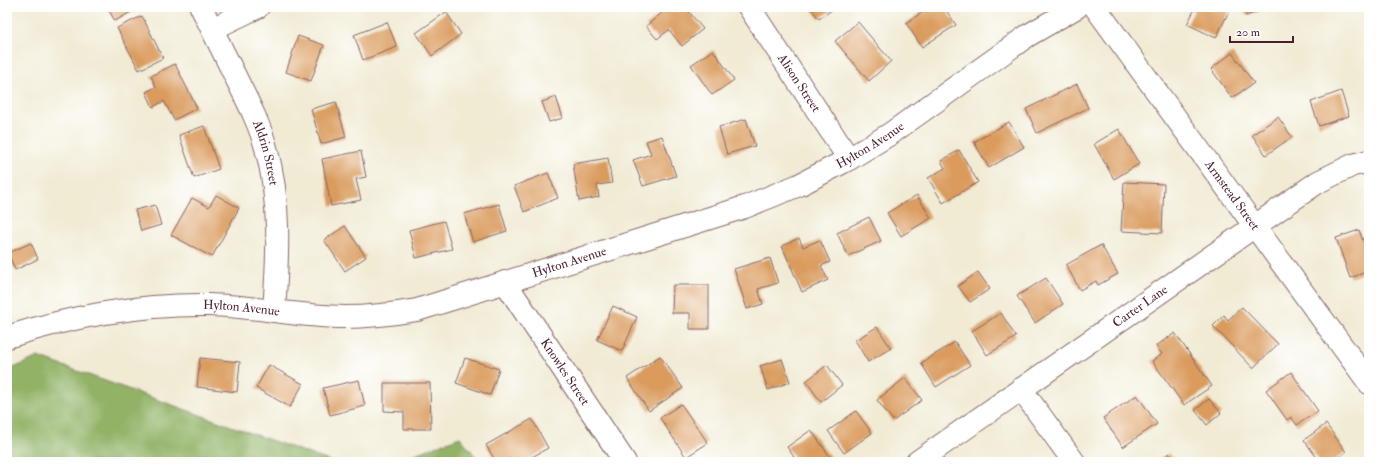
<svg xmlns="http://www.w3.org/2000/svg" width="1376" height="469" font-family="'IM FELL Double Pica',serif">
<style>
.forest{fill:#92b266;stroke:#6e6848}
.building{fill:#da9b5d}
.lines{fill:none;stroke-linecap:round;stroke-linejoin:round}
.minor-casing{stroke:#846666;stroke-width:24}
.minor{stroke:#fff;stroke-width:22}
.labels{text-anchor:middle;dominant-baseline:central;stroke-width:3;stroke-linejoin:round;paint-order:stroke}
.street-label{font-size:13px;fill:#4a1f2b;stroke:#fff}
</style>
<rect width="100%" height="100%" fill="#fff"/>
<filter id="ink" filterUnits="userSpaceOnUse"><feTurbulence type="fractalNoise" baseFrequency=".025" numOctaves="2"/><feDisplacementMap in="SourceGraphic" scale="8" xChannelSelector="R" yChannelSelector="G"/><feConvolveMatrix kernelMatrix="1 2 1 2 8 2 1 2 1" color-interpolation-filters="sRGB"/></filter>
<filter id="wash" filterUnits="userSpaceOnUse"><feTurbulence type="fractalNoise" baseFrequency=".012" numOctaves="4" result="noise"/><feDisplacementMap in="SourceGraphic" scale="16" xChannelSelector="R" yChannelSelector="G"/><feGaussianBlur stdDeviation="0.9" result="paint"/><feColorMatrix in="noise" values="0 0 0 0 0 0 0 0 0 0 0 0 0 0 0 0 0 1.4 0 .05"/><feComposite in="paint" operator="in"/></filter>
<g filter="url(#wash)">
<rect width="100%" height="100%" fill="#f1ebd4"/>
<path class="forest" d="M38,357l294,105h-325v-91z
M460,437l20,25h-86z"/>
<g id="blocks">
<path class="building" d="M107,7h30l1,1 -23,13z
M669,7h16l18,22 -21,17 -13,-16 -12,9 -11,-13z
M810,7h26l-17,12z
M930,7h14l12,18 -34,22 -16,-24z
M1196,7h35l-15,31 -29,-14z
M1242,7h16l1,4 -13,5z
M446,12l15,22 -29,22 -16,-23z
M142,16l21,42 -24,12 -22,-42z
M387,22l10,25 -34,13 -9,-25z
M858,22l33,39 -22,20 -34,-40z
M298,36l26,9 -13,36 -25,-9z
M713,50l21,30 -22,15 -21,-30z
M1232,53l22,30 -22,15 -21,-29z
M175,64l22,44 -23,12 -10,-19 -11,6 -7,-15 10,-5 -5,-11z
M1077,84l11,24 -51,25 -11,-24z
M1341,91l8,25 -30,10 -8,-24z
M556,97l7,21 -14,4 -7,-20z
M336,102l10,35 -25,7 -10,-35z
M1278,117l14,20 -26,18 -14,-20z
M746,119l9,27 -28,8 -8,-27z
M1009,122l15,25 -35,21 -15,-26z
M204,126l15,43 -25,9 -15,-43z
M1119,129l20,35 -25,15 -20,-35z
M662,136l14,40 -33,10 -10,-26 18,-6 -5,-13z
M959,150l19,32 -35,21 -15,-25 17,-10 -4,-7z
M361,151l5,26 -10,2 5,21 -30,6 -9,-47z
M608,158l4,25 -15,2 2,12 -20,4 -6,-37z
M548,173l10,25 -34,14 -10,-26z
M1124,182l40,2 -2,49 -41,-2z
M216,195l23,13 -27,49 -41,-22 21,-37 17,9z
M917,195l14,23 -30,18 -14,-23z
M499,204l8,27 -34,11 -9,-28z
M155,205l6,20 -20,6 -6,-21z
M869,217l12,24 -33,15 -11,-23z
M444,221l8,28 -36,9 -7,-28z
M345,226l21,31 -21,14 -21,-31z
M1359,230l10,27v14l-19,7 -14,-40z
M799,238l4,9 17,-7 10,22 -9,4 7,14 -26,12 -20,-46z
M31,243l7,16 -23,11 -7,-17z
M1101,245l17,29 -20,11 -2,-4 -16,9 -14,-25z
M770,258l8,25 -20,6 5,15 -16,5 -13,-40z
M978,272l12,17 -20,13 -12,-16z
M1046,278l17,26 -28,19 -18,-27z
M673,285h36v44h-19v-16h-18z
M613,306l24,11 -15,34 -25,-11z
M1242,307l36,37 -25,24 -40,-42 11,-11 4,5z
M1001,313l15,24 -29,18 -15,-24z
M877,327l14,21 -23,14 -13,-22z
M1175,333l37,53 -28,19 -32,-44 10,-7 -6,-8z
M955,342l15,23 -34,22 -15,-24z
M660,356l23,32 -34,23 -22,-33z
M200,358l40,4 -3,30 -40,-5z
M465,358l34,11 -9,26 -34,-12z
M782,359l8,23 -22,8 -8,-24z
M269,365l34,19 -13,23 -34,-19z
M827,365l15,20 -21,17 -15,-21z
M1291,372l27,39 -21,14 -6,-8 -4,3 -21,-30z
M905,378l17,22 -29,21 -16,-21z
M359,380l6,26 -35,9 -7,-27z
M384,383h46l1,46h-27v-17l-20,-1z
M1137,395l20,29 -34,23 -20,-29z
M1209,399l12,14 -14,12 -12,-15z
M681,404l27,39 -22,14 -26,-39z
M856,411l16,22 -28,20 -16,-22z
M532,419l16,29 -25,14h-12l-2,-3 -5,3h-8l-10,-17z
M1326,424l20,28 -14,10h-12l-16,-22z
M811,430l22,31 -45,1 6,-5 -7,-10z
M1169,453l7,9h-19z"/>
</g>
</g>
<g filter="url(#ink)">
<use href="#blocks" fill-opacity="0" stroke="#846666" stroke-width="1"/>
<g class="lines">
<defs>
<g id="minor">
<path id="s1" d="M201,7c13,26 26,53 39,79 10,20 20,40 26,62 15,54 12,107 8,163"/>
<path id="s2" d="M749,7l100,152"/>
<path id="s3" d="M1095,7l274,376"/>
<path d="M212,29l46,-22"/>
<path id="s4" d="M505,282l120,180"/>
<path id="s5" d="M7,337c65,-21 133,-33 202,-32 46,1 91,12 136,12 25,0 48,-3 72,-7l328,-103 54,-22 50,-26 41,-25 137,-98 50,-29"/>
<path d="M1021,389l53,73"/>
<path id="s6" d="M917,462l401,-280 35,-17 16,-4"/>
</g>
</defs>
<use href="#minor" class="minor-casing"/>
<use href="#minor" class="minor"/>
</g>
</g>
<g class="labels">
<g class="street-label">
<text stroke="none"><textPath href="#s2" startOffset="91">Alison Street</textPath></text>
<text stroke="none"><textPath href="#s5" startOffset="898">Hylton Avenue</textPath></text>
<text stroke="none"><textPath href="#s1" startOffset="160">Aldrin Street</textPath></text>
<text stroke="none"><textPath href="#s3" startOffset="233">Armstead Street</textPath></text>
<text stroke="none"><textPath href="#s5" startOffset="574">Hylton Avenue</textPath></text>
<text stroke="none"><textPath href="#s6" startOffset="272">Carter Lane</textPath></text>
<text stroke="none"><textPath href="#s5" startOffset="238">Hylton Avenue</textPath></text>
<text stroke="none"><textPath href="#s4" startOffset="108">Knowles Street</textPath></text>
</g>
</g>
<rect width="1376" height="469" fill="none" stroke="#fff" stroke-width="24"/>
<path d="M1230 36v6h63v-6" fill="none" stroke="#4a1f2b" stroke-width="2"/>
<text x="1236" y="36" font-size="12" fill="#4a1f2b" stroke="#ffffff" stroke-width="3" paint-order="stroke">20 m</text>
</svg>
